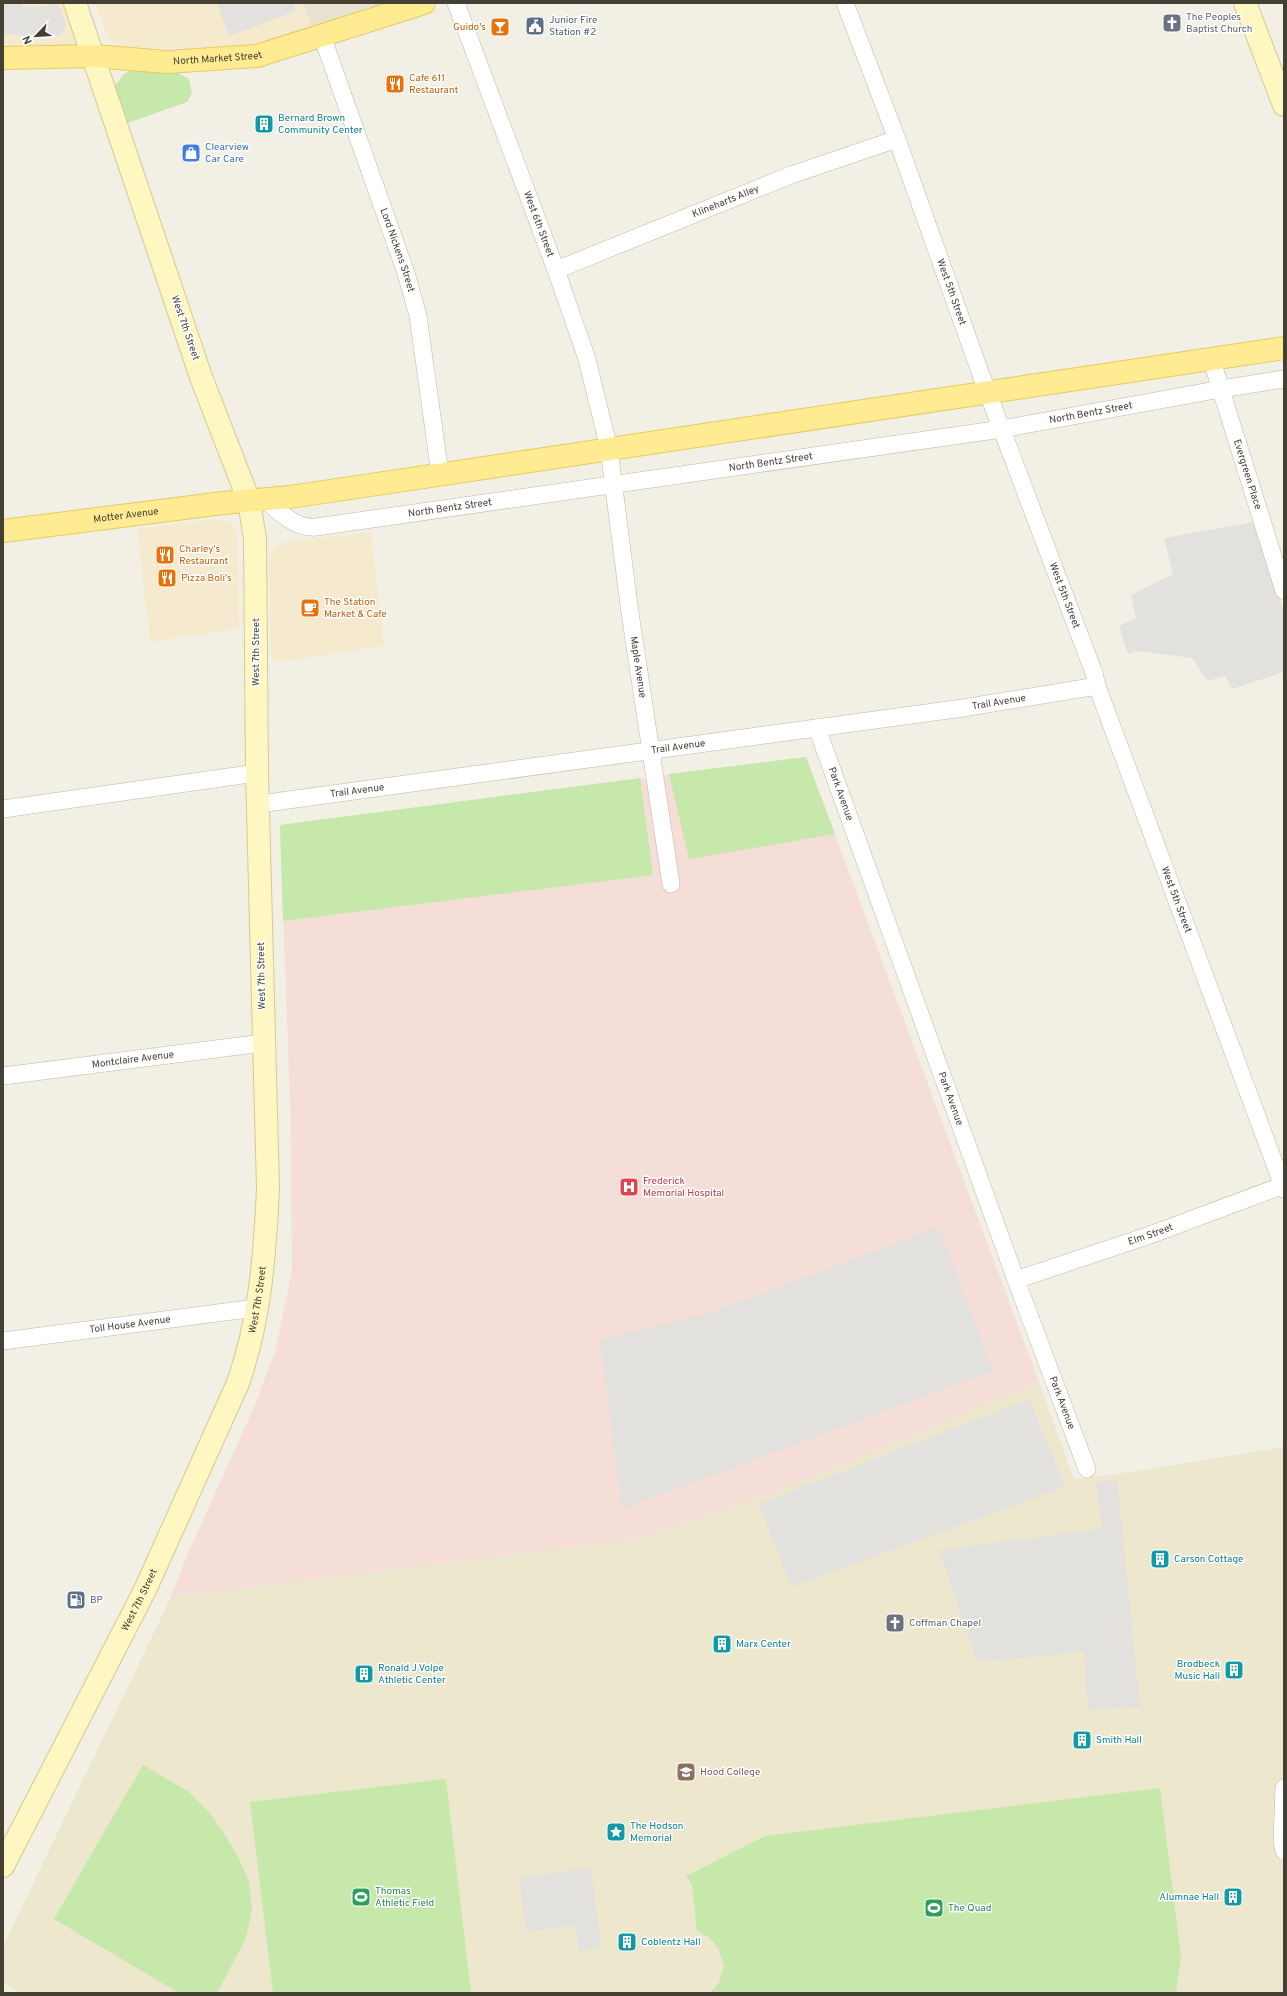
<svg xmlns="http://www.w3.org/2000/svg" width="1287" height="1996" font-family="Overpass,sans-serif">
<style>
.residential{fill:#e7e2d2}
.commercial{fill:#f5e9ce}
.education{fill:#ece7cd}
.medical{fill:#f4ded7}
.green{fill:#c6e8ab}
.parking{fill:#e3e1dd}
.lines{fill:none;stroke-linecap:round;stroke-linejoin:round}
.minor-casing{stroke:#beb8a7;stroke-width:18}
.secondary-casing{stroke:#d4c993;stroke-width:24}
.primary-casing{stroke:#e6cb5f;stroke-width:24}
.minor{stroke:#fff;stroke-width:17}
.secondary{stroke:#fff7c2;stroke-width:22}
.primary{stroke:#ffeb91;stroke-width:22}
.labels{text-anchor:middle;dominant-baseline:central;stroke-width:3;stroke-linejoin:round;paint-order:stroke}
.worship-label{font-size:10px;fill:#5b616d;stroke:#fff;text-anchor:start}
.service-label{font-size:10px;fill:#4e5e75;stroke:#fff;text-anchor:start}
.food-label{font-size:10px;fill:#c56008;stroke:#fff;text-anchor:start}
.street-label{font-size:10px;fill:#454034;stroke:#fff}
.culture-label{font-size:10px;fill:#0d838f;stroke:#fff;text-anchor:start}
.shop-label{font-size:10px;fill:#366cbe;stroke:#fff;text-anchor:start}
.health-label{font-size:10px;fill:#be3a42;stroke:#fff;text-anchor:start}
.education-label{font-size:10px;fill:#785e54;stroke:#fff;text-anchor:start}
.leisure-label{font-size:10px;fill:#27864d;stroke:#fff;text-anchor:start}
</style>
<rect width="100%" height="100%" fill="#f2f0e4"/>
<path class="residential" d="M303,3h87l-79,24z"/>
<path class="commercial" d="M3,3h67l14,38 -11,10h-70z
M95,3h208l8,24 -45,15 -36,5h-110l-12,-10z
M217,519l8,1 8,5 4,7 2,97 -89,13 -13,-113z
M371,533l13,113 -107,16 -4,-2 -2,-3 -2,-98 2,-8 13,-10z"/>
<path class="education" d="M1039,1382l35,97 36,-4 174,-28v546h-1262l-19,-10v-37l168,-349 465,-58 156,-53z"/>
<path class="medical" d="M806,757l233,625 -247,104 -156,53 -465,58 15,-39 68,-151 22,-58 16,-79 -2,-167 -10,-278z"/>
<path class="green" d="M132,70l46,3 11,6 3,15 -5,8 -62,22 -11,-37 10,-13z
M806,757l29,77 -146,25 -20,-85z
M640,778l13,97 -370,46 -3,-96z
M143,1765l46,27 19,19 16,22 14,24 11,25 3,28 -6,28 -29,55h-38l-125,-74z
M446,1779l25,214h-198l-23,-191z
M1160,1788l21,169 -5,36h-466l9,-10 5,-17 -6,-18 -9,-11 -12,-6 -5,-46 -6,-9 79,-40z"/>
<path class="parking" d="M3,3h19v4h23l13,-4 8,23 -8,12 -55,-4z
M217,3h76l3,8 -67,25z
M1254,522l30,90v60l-52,17 -7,-13 -17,5 -16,-23 -55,-7 -9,3 -9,-28 17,-8 -5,-23 42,-21 -9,-36z
M939,1227l54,144 -371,138 -22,-169 100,-24z
M1029,1399l36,88 -274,100 -32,-83z
M1117,1480l23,227 -52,3 -4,-58 -106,10 -39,-112 163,-21 -6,-47z
M590,1868l12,80 -23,3 -4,-26 -48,7 -8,-54z"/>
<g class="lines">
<defs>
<g id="minor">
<path id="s1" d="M456,3l100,267 31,89 22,90 21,164 41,271"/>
<path id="s2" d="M845,3l52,136 83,233 114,301 3,13 187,503"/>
<path id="s3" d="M322,36l84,237 12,43 22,158"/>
<path id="s4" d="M556,270l235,-95 106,-36"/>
<path id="s5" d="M1211,358l73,233"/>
<path id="s6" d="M264,499c15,12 31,30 52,28l686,-98 219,-40 63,-10"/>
<path id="s7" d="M817,728l199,552 71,189"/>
<path id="s8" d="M259,804l704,-96 134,-22"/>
<path d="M3,809l254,-36"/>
<path id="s9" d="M3,1076l260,-33"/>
<path id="s10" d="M1016,1280l134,-45 134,-50"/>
<path id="s11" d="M3,1341l253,-33"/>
<path d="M1284,1788l-2,54 2,9"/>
</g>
<g id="secondary">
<path d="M1245,3l39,102"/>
<path id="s12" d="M3,1866l142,-276 93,-207c22,-62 27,-129 30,-194l-11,-416 -2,-234 -6,-38 -48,-124 -126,-374"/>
</g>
<g id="primary">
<path id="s13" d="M3,58l91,-2 73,6 90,-6 167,-53"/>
<path id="s14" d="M3,531l220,-28 67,-6 994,-149"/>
</g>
</defs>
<use href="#minor" class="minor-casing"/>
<use href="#secondary" class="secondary-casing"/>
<use href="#primary" class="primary-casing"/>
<use href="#minor" class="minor"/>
<use href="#secondary" class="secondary"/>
<use href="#primary" class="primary"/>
</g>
<defs>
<symbol id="church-square" viewBox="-11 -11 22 22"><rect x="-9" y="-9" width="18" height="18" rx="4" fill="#6b7280" stroke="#fff"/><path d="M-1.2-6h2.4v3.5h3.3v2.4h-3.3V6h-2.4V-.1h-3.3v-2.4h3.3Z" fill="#fff"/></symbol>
<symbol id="civic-square" viewBox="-11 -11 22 22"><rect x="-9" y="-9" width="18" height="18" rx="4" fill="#5c6f8a" stroke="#fff"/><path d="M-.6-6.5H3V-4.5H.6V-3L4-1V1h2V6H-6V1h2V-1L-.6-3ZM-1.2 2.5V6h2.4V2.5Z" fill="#fff"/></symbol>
<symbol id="bar-square" viewBox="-11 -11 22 22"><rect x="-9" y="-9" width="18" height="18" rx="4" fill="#e8710a" stroke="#fff"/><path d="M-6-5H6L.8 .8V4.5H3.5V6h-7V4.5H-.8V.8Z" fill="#fff"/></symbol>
<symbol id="restaurant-square" viewBox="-11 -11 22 22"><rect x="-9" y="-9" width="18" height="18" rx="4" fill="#e8710a" stroke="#fff"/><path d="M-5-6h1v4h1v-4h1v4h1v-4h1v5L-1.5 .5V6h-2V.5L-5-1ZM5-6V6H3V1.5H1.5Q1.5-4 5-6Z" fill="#fff"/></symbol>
<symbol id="building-square" viewBox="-11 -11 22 22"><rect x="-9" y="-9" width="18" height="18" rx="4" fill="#0f9aa8" stroke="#fff"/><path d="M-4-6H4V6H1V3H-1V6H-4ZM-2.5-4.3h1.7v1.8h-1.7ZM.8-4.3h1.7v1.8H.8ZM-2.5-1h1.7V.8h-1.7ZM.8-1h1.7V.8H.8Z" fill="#fff"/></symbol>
<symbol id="shop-square" viewBox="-11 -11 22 22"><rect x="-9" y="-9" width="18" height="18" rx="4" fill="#3f7fe0" stroke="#fff"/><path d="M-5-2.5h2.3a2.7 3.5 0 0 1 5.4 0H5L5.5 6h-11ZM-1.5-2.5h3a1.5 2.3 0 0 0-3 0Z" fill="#fff"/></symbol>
<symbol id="cafe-square" viewBox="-11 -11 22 22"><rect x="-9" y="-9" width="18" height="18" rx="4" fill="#e8710a" stroke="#fff"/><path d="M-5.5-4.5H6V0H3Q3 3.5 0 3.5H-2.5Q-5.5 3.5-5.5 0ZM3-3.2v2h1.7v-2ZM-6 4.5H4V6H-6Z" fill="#fff"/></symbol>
<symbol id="hospital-square" viewBox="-11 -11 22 22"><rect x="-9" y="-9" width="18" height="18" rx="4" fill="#e0444e" stroke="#fff"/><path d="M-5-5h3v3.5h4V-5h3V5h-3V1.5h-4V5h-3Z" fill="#fff"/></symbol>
<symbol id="fuel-square" viewBox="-11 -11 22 22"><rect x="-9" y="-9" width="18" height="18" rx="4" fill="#5c6f8a" stroke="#fff"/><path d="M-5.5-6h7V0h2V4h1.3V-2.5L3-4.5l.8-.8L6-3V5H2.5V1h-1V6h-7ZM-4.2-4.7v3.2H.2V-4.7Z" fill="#fff"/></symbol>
<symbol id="university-square" viewBox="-11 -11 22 22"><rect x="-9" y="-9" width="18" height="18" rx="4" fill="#8d6e63" stroke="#fff"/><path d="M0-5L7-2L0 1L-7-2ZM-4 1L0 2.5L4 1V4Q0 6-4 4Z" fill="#fff"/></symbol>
<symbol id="sight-square" viewBox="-11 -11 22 22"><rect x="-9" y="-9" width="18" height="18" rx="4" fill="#0f9aa8" stroke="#fff"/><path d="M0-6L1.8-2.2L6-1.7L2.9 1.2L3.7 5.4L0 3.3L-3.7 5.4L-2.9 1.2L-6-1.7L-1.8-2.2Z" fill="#fff"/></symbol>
<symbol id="stadium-square" viewBox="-11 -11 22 22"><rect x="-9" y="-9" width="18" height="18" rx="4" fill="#2e9e5b" stroke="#fff"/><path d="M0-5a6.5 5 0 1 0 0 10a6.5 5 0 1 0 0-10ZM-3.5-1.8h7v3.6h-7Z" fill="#fff"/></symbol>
</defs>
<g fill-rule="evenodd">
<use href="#church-square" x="1161" y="12" width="22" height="22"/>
<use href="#civic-square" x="524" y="15" width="22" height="22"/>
<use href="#bar-square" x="489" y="16" width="22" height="22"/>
<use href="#restaurant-square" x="384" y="73" width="22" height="22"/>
<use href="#building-square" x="253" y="113" width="22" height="22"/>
<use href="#shop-square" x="180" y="142" width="22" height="22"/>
<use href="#restaurant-square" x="154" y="544" width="22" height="22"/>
<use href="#restaurant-square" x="156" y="567" width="22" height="22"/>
<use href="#cafe-square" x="299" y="597" width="22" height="22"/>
<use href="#hospital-square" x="618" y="1176" width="22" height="22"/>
<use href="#building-square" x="1149" y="1548" width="22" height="22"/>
<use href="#fuel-square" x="65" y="1589" width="22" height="22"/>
<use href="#church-square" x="884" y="1612" width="22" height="22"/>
<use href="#building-square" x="711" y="1633" width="22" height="22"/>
<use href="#building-square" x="1223" y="1659" width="22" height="22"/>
<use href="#building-square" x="353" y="1663" width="22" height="22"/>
<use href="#building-square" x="1071" y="1729" width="22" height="22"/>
<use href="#university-square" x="675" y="1761" width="22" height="22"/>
<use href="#sight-square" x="605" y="1821" width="22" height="22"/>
<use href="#stadium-square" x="350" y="1886" width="22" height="22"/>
<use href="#building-square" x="1222" y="1886" width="22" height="22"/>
<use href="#stadium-square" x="923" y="1897" width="22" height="22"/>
<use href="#building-square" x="616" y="1931" width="22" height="22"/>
</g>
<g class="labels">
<g class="worship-label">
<text x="1186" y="17">The Peoples<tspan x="1186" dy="12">Baptist Church</tspan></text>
<text x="909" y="1623">Coffman Chapel</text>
</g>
<g class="service-label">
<text x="549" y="20">Junior Fire<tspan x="549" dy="12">Station #2</tspan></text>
<text x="90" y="1600">BP</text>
</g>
<g class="food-label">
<text x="486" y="27" text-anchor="end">Guido's</text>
<text x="409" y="78">Cafe 611<tspan x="409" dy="12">Restaurant</tspan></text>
<text x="179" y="549">Charley's<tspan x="179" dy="12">Restaurant</tspan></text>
<text x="181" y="578">Pizza Boli's</text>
<text x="324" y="602">The Station<tspan x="324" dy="12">Market &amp; Cafe</tspan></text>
</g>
<g class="street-label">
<text stroke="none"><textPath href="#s13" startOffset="215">North Market Street</textPath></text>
<text stroke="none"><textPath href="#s4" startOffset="183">Klineharts Alley</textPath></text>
<text stroke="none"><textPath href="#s1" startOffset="236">West 6th Street</textPath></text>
<text stroke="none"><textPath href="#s3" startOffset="227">Lord Nickens Street</textPath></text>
<text stroke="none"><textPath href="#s2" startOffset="308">West 5th Street</textPath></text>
<text transform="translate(185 328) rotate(71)">West 7th Street</text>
<text stroke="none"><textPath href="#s6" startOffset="844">North Bentz Street</textPath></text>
<text stroke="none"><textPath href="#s6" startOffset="520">North Bentz Street</textPath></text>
<text stroke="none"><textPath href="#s5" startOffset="122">Evergreen Place</textPath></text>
<text stroke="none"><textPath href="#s6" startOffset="196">North Bentz Street</textPath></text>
<text stroke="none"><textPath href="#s14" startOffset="124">Motter Avenue</textPath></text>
<text stroke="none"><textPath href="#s2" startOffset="632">West 5th Street</textPath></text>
<text transform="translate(256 652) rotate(-90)">West 7th Street</text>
<text stroke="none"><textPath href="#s1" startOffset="692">Maple Avenue</textPath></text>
<text stroke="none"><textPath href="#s8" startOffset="747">Trail Avenue</textPath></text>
<text stroke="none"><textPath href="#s8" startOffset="423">Trail Avenue</textPath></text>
<text stroke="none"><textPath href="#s8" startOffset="99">Trail Avenue</textPath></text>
<text stroke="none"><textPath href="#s7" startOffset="70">Park Avenue</textPath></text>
<text stroke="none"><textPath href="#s2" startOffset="956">West 5th Street</textPath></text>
<text transform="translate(262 976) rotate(-91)">West 7th Street</text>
<text stroke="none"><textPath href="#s9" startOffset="131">Montclaire Avenue</textPath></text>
<text stroke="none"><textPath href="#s7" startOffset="394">Park Avenue</textPath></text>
<text stroke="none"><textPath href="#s10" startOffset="142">Elm Street</textPath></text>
<text stroke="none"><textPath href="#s12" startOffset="623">West 7th Street</textPath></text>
<text stroke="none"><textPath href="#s11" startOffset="128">Toll House Avenue</textPath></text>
<text stroke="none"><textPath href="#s7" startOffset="718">Park Avenue</textPath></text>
<text stroke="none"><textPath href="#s12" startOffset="299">West 7th Street</textPath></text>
</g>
<g class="culture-label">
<text x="278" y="118">Bernard Brown<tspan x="278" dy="12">Community Center</tspan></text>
<text x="1174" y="1559">Carson Cottage</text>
<text x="736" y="1644">Marx Center</text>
<text x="1220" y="1664" text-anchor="end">Brodbeck<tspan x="1220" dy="12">Music Hall</tspan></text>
<text x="378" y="1668">Ronald J Volpe<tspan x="378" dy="12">Athletic Center</tspan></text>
<text x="1096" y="1740">Smith Hall</text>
<text x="630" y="1826">The Hodson<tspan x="630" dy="12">Memorial</tspan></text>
<text x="1219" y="1897" text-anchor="end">Alumnae Hall</text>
<text x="641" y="1942">Coblentz Hall</text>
</g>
<g class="shop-label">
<text x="205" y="147">Clearview<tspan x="205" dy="12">Car Care</tspan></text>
</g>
<g class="health-label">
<text x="643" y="1181">Frederick<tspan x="643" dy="12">Memorial Hospital</tspan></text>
</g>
<g class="education-label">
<text x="700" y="1772">Hood College</text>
</g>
<g class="leisure-label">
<text x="375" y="1891">Thomas<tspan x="375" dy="12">Athletic Field</tspan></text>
<text x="948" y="1908">The Quad</text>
</g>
</g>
<rect width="1287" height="1996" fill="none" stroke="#454034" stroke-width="8"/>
<g transform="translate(36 36) rotate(245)" stroke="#ffffff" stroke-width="3" paint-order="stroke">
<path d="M0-3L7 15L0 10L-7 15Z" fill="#454034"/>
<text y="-6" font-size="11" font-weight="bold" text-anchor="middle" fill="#454034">N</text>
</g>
</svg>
